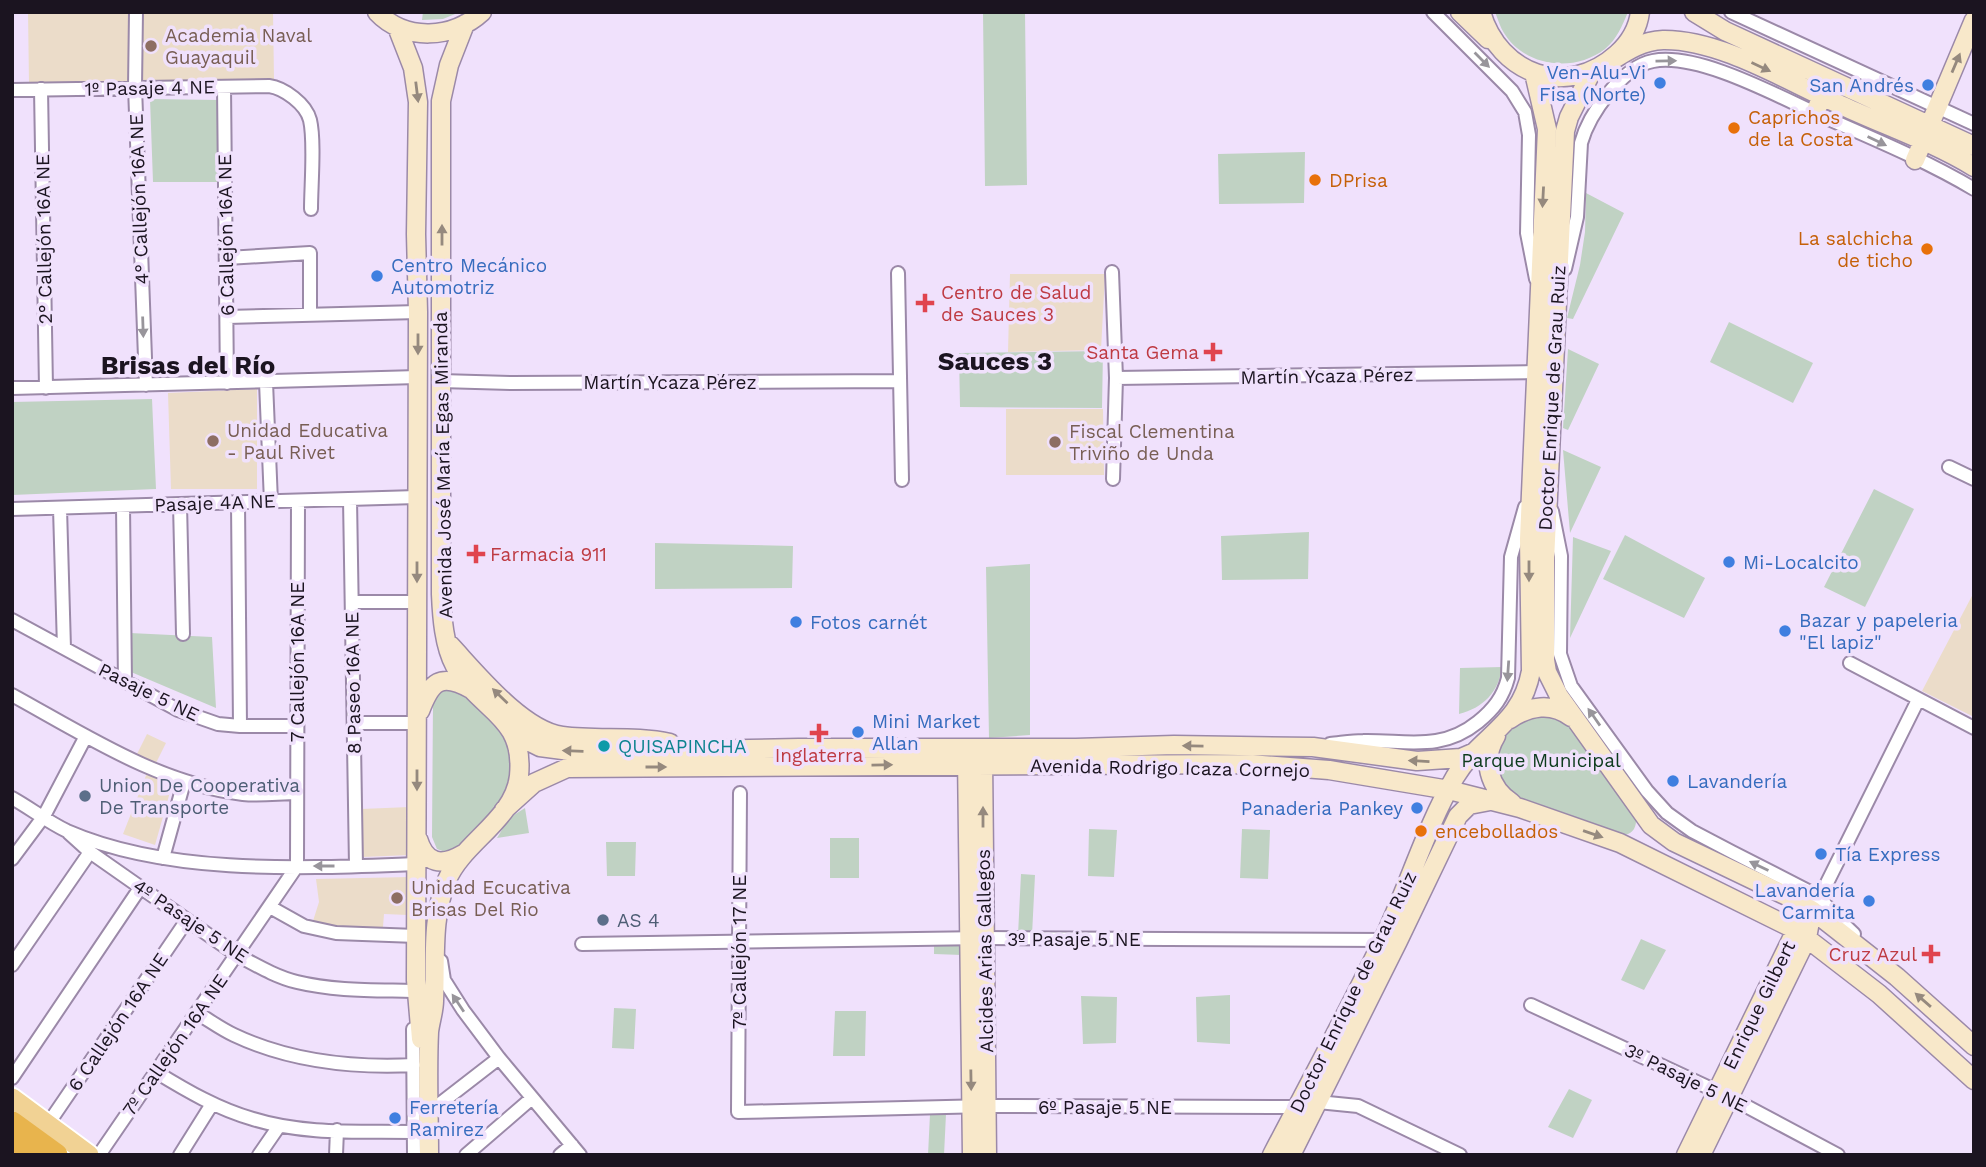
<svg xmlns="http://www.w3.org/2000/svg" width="1986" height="1167" font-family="'Work Sans',sans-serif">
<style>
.education{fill:#ebdcc9}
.green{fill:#c0d2c3}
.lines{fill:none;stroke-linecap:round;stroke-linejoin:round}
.street-casing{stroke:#9b89a8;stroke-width:16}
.secondary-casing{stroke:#9b89a8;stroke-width:21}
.primary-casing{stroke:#fff;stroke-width:23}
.highway-casing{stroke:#fff;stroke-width:26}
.street{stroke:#fff;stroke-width:12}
.secondary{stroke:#f8e8ca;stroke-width:18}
.primary{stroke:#f1d294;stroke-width:19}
.highway{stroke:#e8b44d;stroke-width:23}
.oneway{fill:#98959b}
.oneway2{fill:#95897e}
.education-dot{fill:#8d6e63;stroke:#f0e1fc;stroke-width:2.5}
.shop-dot{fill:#3f7fe0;stroke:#f0e1fc;stroke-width:2.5}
.food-dot{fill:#e8710a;stroke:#f0e1fc;stroke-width:2.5}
.health-dot{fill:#e0444e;stroke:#f0e1fc;stroke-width:2.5}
.culture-dot{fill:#0f9aa8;stroke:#f0e1fc;stroke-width:2.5}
.service-dot{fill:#5c6f8a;stroke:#f0e1fc;stroke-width:2.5}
.labels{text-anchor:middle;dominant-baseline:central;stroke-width:7;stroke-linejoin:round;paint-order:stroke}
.education-label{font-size:19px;fill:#785e54;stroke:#f0e1fc;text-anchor:start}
.shop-label{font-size:19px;fill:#366cbe;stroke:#f0e1fc;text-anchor:start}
.street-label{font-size:19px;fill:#1b1420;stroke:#f0e1fc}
.food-label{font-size:19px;fill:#c56008;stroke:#f0e1fc;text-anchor:start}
.health-label{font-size:19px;fill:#be3a42;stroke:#f0e1fc;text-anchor:start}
.culture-label{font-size:19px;fill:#0d838f;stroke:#f0e1fc;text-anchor:start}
.park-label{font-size:19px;fill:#0d3b1d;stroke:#f0e1fc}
.service-label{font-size:19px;fill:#4e5e75;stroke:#f0e1fc;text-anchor:start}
.district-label{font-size:26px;font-weight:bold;fill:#1b1420;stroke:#f0e1fc}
</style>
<rect width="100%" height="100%" fill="#f0e1fc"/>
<path class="education" d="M28,12h245l1,67 -245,5z
M1010,274h95l-4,76 -93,2z
M257,389v100h-86l-3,-96z
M1006,409h97l1,66h-98z
M1974,592v125l-52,-26z
M147,734l19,9 -10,20 -19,-9z
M147,773l25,12 -17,60 -32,-11z
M410,807v48l-48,2 -1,-48z
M410,877l-2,38 -24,-1 -1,13 -40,2 -30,-8 6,-19 -3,-23z"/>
<path class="green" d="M423,12h37l-17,7 -21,1z
M983,12h42l2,173 -42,1z
M1495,12h133c-6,14 -11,27 -23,37 -31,24 -80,18 -101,-16 -4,-6 -6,-14 -9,-21z
M150,99l69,1v82h-66z
M1305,152l-1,51 -85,1 -1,-50z
M1586,193l38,20 -51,106 -6,-1 13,-53 5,-33z
M1729,322l84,41 -20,40 -83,-41z
M1568,349l31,15 -31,66 -5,-2z
M1103,351l-1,57 -142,-1 -1,-54z
M152,399l4,90 -144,6v-93z
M1563,450l38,17 -31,66z
M1874,489l40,20 -49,98 -41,-20z
M1309,532l-1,47 -86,1 -1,-44z
M1625,535l80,43 -21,40 -81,-39z
M1573,537l38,14 -41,87z
M655,543l138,3 -1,42 -137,1z
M1030,564v171l-41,3 -3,-171z
M130,633l82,4 4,71 -85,-36z
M1502,667c-3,25 -19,41 -43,47l1,-46z
M449,687c17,8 47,34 56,51 7,13 6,41 1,54 -9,20 -36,42 -52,58l-6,3 -11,-4 -5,-12 1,-136 3,-8z
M1552,716l19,9 65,93c1,11 -5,18 -16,17l-103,-37c-27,-21 -23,-33 -16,-63l24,-18z
M525,808l4,25 -32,5 12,-20z
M1089,829l28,1 -3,47 -26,-1z
M1242,829l28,1 -2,49 -28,-1z
M830,838h29v40h-29z
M606,842h30l-1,34h-28z
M1021,874l14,1 -3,60h-14z
M1641,939l25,11 -22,40 -23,-10z
M934,944h28v11l-28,-1z
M1230,995v49l-33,-2 -1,-45z
M1081,996l36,1 -1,46 -33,1z
M614,1008l22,1 -2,40 -22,-1z
M835,1011h31l-1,45h-32z
M1569,1089l23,11 -19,38 -25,-11z
M930,1114h16l-2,41h-16z"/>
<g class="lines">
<defs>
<path id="street" d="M136,12l-1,75 11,298
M1433,12l79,79 13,21 4,23 -2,98 9,46
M1731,12l243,112
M224,87l3,296
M41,89l5,299
M12,90l257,-4c15,2 37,18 41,34 5,21 1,66 1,89
M227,258l83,-5v61
M1565,269l12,-52 4,-74c8,-29 41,-76 72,-82 46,-9 128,37 171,56 50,22 103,44 150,72
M1112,272l4,106 -3,101
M898,273l4,207
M227,317l191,-5
M1116,378l421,-6
M441,381l71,2 388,-2
M266,382l5,120
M12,388l406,-11
M1949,467l25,12
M350,499l6,367
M238,503l2,223
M180,504l3,130
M123,506l2,176
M60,508l4,140
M12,509l405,-12
M1552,511l9,45 -1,98 11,32 76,105 20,22 25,18 40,21 88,45 11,15 23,22
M352,602h65
M12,620l166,90 40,14 22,2h56
M1850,663l124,65
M12,695c73,40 147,89 231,99 18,2 37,-1 54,-1
M354,723h63
M1330,744c11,-1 22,-3 33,-3 43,-1 78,11 115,-19 16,-13 25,-25 30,-44l3,-121 14,-50
M740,793l-2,319 249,-6 310,1 21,-5 40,4 102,49
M12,798c18,10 36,24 55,33 103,45 240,37 350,33
M69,833l21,19 147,103c19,10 39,22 60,27 37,9 76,8 115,9
M163,858l21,-76
M12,859l32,-43 42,-80
M1817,903l101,-203
M270,907l34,19 32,7 80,3
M582,944l403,-6 403,2
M441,961l3,19 19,30 36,48 81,97
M12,965l78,-113
M1531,1005l198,92 109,58
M197,1013c12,7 24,16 37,22 55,26 120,33 180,30
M413,1029l1,126
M156,1072c31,19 62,37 97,47 51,16 107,12 161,13
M12,1078l128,-190
M437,1106l62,-48
M48,1124l139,-204
M99,1155l198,-289 1,-365
M180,1155l32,-51
M259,1155l20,-29
M336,1155l1,-25
M466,1155l66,-57
M560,1155l12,-10"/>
<path id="secondary" d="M377,12c28,30 76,27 105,0
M1460,12l28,27
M1481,12c18,63 86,87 136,42 12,-11 21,-26 23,-42
M1694,12l31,19 249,115
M397,27l16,41 5,34 -2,132 2,78 -2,668 5,59
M1605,65c19,-12 35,-24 58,-25 58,-1 127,43 180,66 43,20 90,36 131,61
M1592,71l-23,46 -4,14 -20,430v99l2,12 12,24 92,129 23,17 119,57 20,12 84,66 77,69
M1815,113l7,-17
M1915,160l59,-140
M450,645c27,29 72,85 112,91 36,5 72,-1 108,7
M420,711c11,-29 20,-39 51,-22
M1510,719c19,-13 42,-17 61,-2
M512,727l18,15 10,5 38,5 221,-4h277l98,-3 139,2 104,14 44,-3 14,-6
M1496,736c-15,24 -7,52 16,67
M967,756l5,399
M983,758l4,397
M504,810l30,-27 33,-15 682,-4 80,6 120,20 71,18 100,35 176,87 83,64 95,86
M418,839c8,26 24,27 45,15
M429,1155c0,-41 -2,-82 0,-123 1,-10 5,-21 5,-31 2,-41 -3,-83 13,-121 16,-38 67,-60 72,-104 6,-62 -40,-64 -64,-110 -11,-20 -13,-49 -14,-72v-493l8,-36 16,-41
M1272,1155c37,-71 75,-141 110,-213 26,-54 43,-113 73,-165 25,-42 66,-51 76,-106l-2,-132 18,-410 -13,-56
M1291,1155l107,-214 60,-125 11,-11 21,-4
M1686,1155l110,-225 7,-8
M1701,1155l106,-217 2,-11"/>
<path id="primary" d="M12,1098l77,57"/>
<path id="highway" d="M12,1123l44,32
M12,1151c12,-9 22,-5 32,4"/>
</defs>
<use href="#street" class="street-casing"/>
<use href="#secondary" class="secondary-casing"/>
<use href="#primary" class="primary-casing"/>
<use href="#highway" class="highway-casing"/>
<use href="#street" class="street"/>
<use href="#secondary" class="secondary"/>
<use href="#primary" class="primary"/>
<use href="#highway" class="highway"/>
</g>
<defs><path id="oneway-solid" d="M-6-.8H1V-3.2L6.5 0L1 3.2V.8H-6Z" transform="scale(1.75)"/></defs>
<g class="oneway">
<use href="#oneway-solid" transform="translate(1482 60) rotate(45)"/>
<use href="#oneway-solid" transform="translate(1666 61) rotate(-1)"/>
<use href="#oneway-solid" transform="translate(1877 141) rotate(26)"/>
<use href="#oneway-solid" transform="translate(143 327) rotate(88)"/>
<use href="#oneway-solid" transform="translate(1508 671) rotate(94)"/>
<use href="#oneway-solid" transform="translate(1594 717) rotate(-125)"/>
<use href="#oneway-solid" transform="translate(324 866) rotate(-180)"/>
<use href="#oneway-solid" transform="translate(1759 866) rotate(-154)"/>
<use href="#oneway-solid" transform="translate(458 1003) rotate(-124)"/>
</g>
<g class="oneway2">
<use href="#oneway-solid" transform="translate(1956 63) rotate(-67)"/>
<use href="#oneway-solid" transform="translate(1761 67) rotate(25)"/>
<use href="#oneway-solid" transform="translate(417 92) rotate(83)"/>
<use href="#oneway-solid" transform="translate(1543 197) rotate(93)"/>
<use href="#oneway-solid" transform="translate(442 235) rotate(-90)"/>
<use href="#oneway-solid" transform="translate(418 344) rotate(90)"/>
<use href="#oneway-solid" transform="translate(1529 571) rotate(90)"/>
<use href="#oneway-solid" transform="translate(417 572) rotate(90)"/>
<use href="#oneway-solid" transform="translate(500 696) rotate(-136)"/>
<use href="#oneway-solid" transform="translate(1193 746) rotate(-179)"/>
<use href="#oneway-solid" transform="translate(573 751) rotate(-178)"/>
<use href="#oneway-solid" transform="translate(1419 761) rotate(-177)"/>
<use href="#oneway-solid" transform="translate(882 765) rotate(-1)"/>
<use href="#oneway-solid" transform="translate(656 767)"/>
<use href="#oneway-solid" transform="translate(417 780) rotate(90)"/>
<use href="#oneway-solid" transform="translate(983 817) rotate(-90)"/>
<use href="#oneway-solid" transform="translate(1593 834) rotate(19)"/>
<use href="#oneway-solid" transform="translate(1923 1000) rotate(-139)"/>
<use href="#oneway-solid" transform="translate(971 1080) rotate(89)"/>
</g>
<g class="education-dot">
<circle cx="151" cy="46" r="7"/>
<circle cx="213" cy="441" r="7"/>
<circle cx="1055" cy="442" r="7"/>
<circle cx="397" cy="898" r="7"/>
</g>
<g class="shop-dot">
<circle cx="1660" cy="83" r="7"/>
<circle cx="1928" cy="85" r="7"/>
<circle cx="377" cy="276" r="7"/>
<circle cx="1729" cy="562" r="7"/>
<circle cx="796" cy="622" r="7"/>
<circle cx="1785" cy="631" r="7"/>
<circle cx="858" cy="732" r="7"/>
<circle cx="1673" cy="781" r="7"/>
<circle cx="1417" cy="808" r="7"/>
<circle cx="1821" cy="854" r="7"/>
<circle cx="1869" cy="901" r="7"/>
<circle cx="395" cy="1118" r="7"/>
</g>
<g class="food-dot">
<circle cx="1734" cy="128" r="7"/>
<circle cx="1315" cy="180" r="7"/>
<circle cx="1927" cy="249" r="7"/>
<circle cx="1421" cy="831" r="7"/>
</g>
<g class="health-dot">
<path d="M921.5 292.5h7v7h7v7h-7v7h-7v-7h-7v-7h7z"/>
<path d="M1209.5 341.5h7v7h7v7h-7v7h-7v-7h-7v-7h7z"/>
<path d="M472.5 543.5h7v7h7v7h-7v7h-7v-7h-7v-7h7z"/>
<path d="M815.5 722.5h7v7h7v7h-7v7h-7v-7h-7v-7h7z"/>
<path d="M1927.5 943.5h7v7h7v7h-7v7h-7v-7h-7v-7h7z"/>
</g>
<circle class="culture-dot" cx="604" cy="746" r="7"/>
<g class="service-dot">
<circle cx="85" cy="796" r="7"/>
<circle cx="603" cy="920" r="7"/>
</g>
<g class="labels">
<g class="education-label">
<text x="165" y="35">Academia Naval<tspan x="165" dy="22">Guayaquil</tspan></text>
<text x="227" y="430">Unidad Educativa<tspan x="227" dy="22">- Paul Rivet</tspan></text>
<text x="1069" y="431">Fiscal Clementina<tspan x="1069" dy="22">Triviño de Unda</tspan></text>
<text x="411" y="887">Unidad Ecucativa<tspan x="411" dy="22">Brisas Del Rio</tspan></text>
</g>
<g class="shop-label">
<text x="1646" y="72" text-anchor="end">Ven-Alu-Vi<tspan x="1646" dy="22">Fisa (Norte)</tspan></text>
<text x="1914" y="85" text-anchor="end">San Andrés</text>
<text x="391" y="265">Centro Mecánico<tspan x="391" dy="22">Automotriz</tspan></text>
<text x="1743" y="562">Mi-Localcito</text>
<text x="1799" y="620">Bazar y papeleria<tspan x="1799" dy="22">"El lapiz"</tspan></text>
<text x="810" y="622">Fotos carnét</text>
<text x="872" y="721">Mini Market<tspan x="872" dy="22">Allan</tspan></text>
<text x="1687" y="781">Lavandería</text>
<text x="1403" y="808" text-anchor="end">Panaderia Pankey</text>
<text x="1835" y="854">Tía Express</text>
<text x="1855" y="890" text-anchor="end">Lavandería<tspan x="1855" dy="22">Carmita</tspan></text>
<text x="409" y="1107">Ferretería<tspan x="409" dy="22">Ramirez</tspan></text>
</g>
<g class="street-label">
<text transform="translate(150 88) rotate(-1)">1º Pasaje 4 NE</text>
<text transform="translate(139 199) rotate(-92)">4° Callejón 16A NE</text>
<text transform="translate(226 235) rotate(-91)">6 Callejón 16A NE</text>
<text transform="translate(44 239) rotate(-91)">2° Callejón 16A NE</text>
<text transform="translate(1327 376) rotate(-1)">Martín Ycaza Pérez</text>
<text x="670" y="382">Martín Ycaza Pérez</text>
<text transform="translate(1552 398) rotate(-87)">Doctor Enrique de Grau Ruiz</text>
<text transform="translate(443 465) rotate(-91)">Avenida José María Egas Miranda</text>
<text transform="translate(215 503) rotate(-2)">Pasaje 4A NE</text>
<text transform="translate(297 662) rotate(-90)">7 Callejón 16A NE</text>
<text transform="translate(353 683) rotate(-91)">8 Paseo 16A NE</text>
<text transform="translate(149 692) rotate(26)">Pasaje 5 NE</text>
<text transform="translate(1170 768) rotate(1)">Avenida Rodrigo Icaza Cornejo</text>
<text transform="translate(191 921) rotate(34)">4º Pasaje 5 NE</text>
<text x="1074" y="939">3º Pasaje 5 NE</text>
<text transform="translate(985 951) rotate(-91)">Alcides Arias Gallegos</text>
<text transform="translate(739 952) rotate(-90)">7º Callejón 17 NE</text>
<text transform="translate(1353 992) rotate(-64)">Doctor Enrique de Grau Ruiz</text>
<text transform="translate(1759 1005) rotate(-64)">Enrique Gilbert</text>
<text transform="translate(118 1022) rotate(-56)">6 Callejón 16A NE</text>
<text transform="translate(175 1045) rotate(-55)">7º Callejón 16A NE</text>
<text transform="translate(1686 1078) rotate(26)">3º Pasaje 5 NE</text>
<text x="1105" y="1107">6º Pasaje 5 NE</text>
</g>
<g class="food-label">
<text x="1748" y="117">Caprichos<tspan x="1748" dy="22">de la Costa</tspan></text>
<text x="1329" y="180">DPrisa</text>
<text x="1913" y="238" text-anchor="end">La salchicha<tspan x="1913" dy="22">de ticho</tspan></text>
<text x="1435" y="831">encebollados</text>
</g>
<g class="health-label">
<text x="941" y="292">Centro de Salud<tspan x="941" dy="22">de Sauces 3</tspan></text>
<text x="1199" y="352" text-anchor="end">Santa Gema</text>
<text x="490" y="554">Farmacia 911</text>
<text x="819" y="755" text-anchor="middle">Inglaterra</text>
<text x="1917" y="954" text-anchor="end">Cruz Azul</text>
</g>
<g class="culture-label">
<text x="618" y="746">QUISAPINCHA</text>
</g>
<g class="park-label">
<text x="1541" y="760">Parque Municipal</text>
</g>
<g class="service-label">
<text x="99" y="785">Union De Cooperativa<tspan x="99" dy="22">De Transporte</tspan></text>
<text x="617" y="920">AS 4</text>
</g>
<g class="district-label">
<text x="995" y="361">Sauces 3</text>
<text x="188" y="365">Brisas del Río</text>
</g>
</g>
<rect width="1986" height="1167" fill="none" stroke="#1b1420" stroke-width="28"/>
</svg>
